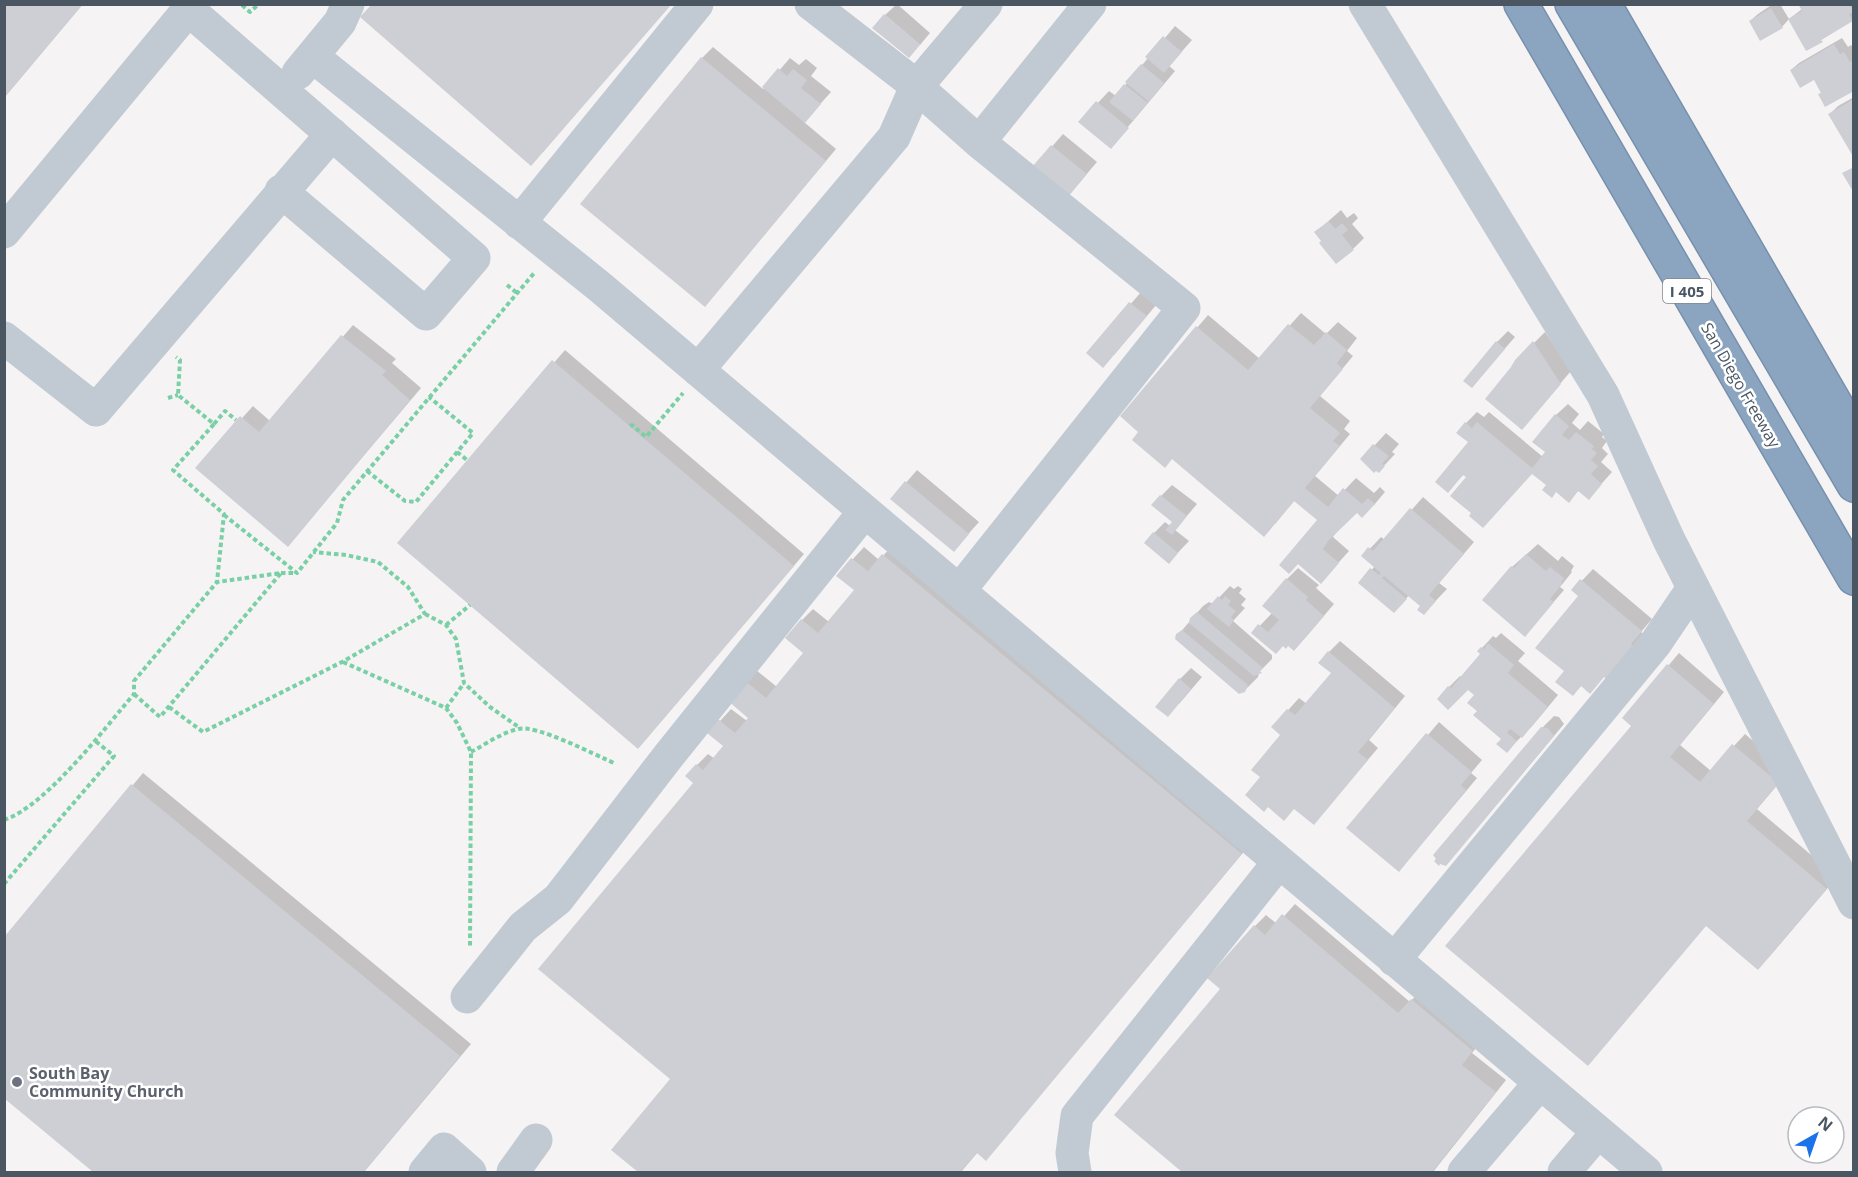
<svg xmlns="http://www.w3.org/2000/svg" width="1858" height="1177" font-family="'Open Sans',sans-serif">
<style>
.shadow{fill:#0003}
.building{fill:#cdcfd5}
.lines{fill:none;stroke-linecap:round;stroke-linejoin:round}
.highway-casing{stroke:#7690ad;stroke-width:36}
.path{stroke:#7ad0a6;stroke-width:4;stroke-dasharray:4.5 3;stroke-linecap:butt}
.minor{stroke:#c1cad2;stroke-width:33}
.highway{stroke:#8ba5c1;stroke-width:33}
.worship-dot{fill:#6b7280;stroke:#fff;stroke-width:2}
.labels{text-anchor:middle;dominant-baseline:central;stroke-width:5;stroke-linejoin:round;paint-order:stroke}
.shield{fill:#fff;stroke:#808990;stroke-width:1.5}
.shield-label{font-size:15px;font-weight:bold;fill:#4a5661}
.street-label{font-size:16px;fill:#4a5661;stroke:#fff}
.worship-label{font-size:16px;font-weight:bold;fill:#5b616d;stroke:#fff;text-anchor:start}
</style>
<rect width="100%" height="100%" fill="#f5f3f3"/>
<path class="shadow" d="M4,4h79l-79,94z
M373,4h297l-127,148 -181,-135z
M897,4l33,29 -10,12 -35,-30z
M1773,4h7l9,15 -7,8 -32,-6 8,-7z
M1799,4h55v15l-47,30 -18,-30 13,-10z
M1175,26l17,14 -23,26 6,5 -64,76 -31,-25 29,-31 7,5z
M1842,38l6,9 3,-2 3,4v40l-32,3 -8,-14 -23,-8 8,-7z
M713,47l50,42 27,-31 9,7 7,-6 11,9 -6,8 20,16 -27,30 32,27 -131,156 -3,-247z
M1854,97v58l-24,-41 8,-8z
M1063,134l34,28 -18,21 -45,-16z
M1341,210l6,8 7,-5 4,5 -6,6 12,14 -11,11 -30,-8 -7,-9z
M1142,291l15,13 -43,51 -26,-2z
M1301,313l25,21 12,-12 19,16 -10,13 6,5 -33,40 30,25 -6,8 6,5 -35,42 24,20 17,-18 18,15 6,-6 5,5 -11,13 -17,6 -18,17 -6,9 16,14 -28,31 -2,-62 -24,-20 -20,24 -135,-92 -18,-16 86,-101 52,44z
M353,325l43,34 -4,4 29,25 -133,157 -91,-77 56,-62 17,15z
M1508,331l7,6 -43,49 25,-44z
M1545,332l26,39 -49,57 -6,-67z
M565,350l239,204 -155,181 -250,-193z
M1568,404l11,10 -7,9 8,7 8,-9 16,13 -2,3 5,4 -5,7 6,6 -7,8 11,10 -23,26 -10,-8 -10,11 -36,-29 -60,41 -5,-36 -4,-3 -16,17 22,-49 -4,-19 11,-11 7,5 5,-5 54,45 4,-5 9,-37z
M1386,433l13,11 -7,8 3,2 -16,17 -17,-12z
M917,470l62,52 -25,28 -62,-51z
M1172,485l25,19 -22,26 14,11 -20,21 -15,-29 11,-11 5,4 4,-4 -13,-26z
M1423,497l51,45 -35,41 8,6 -23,24 -2,-7 -13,-11 -4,5 -45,-17 15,-17 -12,-10 18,-19 4,3z
M894,544l358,298 -266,317 -8,-7 -17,20h-321l-27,-23 59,-70 25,-314 11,-11 7,5 10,-13 -16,-13 22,-24 16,12 3,-4 -21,-17 27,-30 21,17 28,-34 -3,-33 11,-11 16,13 27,-33 -18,-14 15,-16 11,-12 15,13z
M1538,544l20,17 4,-5 12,10 -3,5 1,1 -12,15 4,3 -39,45 -13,-68z
M1298,568l21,17 -3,3 18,16 -29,34 -17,6 -35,-11 19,-20 15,-34z
M1593,569l59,50 -11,13 5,4 -41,40 -23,9 -9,9 -7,-23 14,-75 -7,-6z
M1230,586l4,3 4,-3 4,3 -3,4 7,6 -5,6 4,3 -12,13 39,34v4l-13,13 -1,5 -12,12 -68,-54 25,-29 6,-4 4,2z
M1501,633l24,20 -7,8 40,34 -25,30 -26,26 -4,-12 -24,-28 -3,-16 -8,-7 -20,20 1,-21 11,-11 2,1 20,-24 -3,-2 3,-3 11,-12 3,2z
M1340,641l65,55 -36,44 9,8 -64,75 -52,-46 20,-42 -9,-8 26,-29 8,6 26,-31 -4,-21z
M1679,653l45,39 -44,53 31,26 34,-37 44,37 -32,38 80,68 -68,80 -136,-232 -9,-7z
M1191,668l11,9 -23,27 1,-25z
M1554,716l5,1 5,7 -107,128 85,-124z
M1439,722l43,38 -11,13 6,5 -67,80 -61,-30z
M143,773l328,271 -107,128h-269l-91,-75v-159z
M1295,904l115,98 13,-14 60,51 -11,14 34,27 -73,92h-249l-68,-58 106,-126 33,-62 11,-11 11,9z"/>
<path class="building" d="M4,4h79l-79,94z
M1798,4h51l5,8 -5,2 4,7 -32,19 2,2 -17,9 -18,-32 14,-8z
M371,5h300l-140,161 -171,-149z
M1771,8l12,20 -23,13 -11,-20z
M884,14l36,31 -11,13 -37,-30z
M1163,36l19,16 -18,21 -19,-16z
M1834,44l6,10 4,-2 6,10 4,-2v31l-29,16 -7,-13 3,-1 -7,-13 -14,8 -10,-18z
M701,57l125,104 -121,146 -125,-103z
M1141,64l23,19 -15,19 -24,-20z
M778,68l9,8 6,-7 14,11 -6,8 20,16 -16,19 -43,-36z
M1124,84l24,19 -15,18 -24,-19z
M1854,99v59l-26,-44z
M1096,101l33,27 -18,21 -33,-27z
M1051,145l36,29 -19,23 -36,-30z
M1854,167v26l-12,-20z
M1329,221l6,8 7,-6 6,7 -6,5 12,15 -18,14 -17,-21 2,-2 -7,-9z
M1129,302l18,14 -44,52 -17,-15z
M1288,324l26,21 12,-13 21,18 -10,13 6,6 -33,39 30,25 -7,8 7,5 -35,42 23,19 15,-19 19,16 6,-6 7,6 -13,14 -5,-5 -29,28 -5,8 16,14 -18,21 -23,-20 -9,10 -10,-9 38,-45 -23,-19 -30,36 -92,-78 -7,9 -33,-28 6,-8 -18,-16 76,-90 52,44z
M341,335l45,36 -4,4 28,25 -122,147 -93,-79 45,-52 19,16z
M1496,341l9,8 -33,39 -9,-7z
M1533,341l28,43 -39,46 -37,-31 26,-32 4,-7z
M552,360l242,206 -156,183 -241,-206z
M1555,414l14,12 -7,9 7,5 7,-8 18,14 -2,3 5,4 -6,7 7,6 -7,8 11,10 -13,16 -11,-9 -9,12 -13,-11 -4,6 -10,-8 4,-5 -14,-11 -49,54 -14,-12 2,-3 -21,-17 16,-19 -3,-2 -15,18 -13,-11 33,-40 -12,-9 9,-11 7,6 5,-6 55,46 13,-16 -13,-10z
M1373,444l16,12 -7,8 3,2 -6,7 -3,-2 -2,2 -14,-14z
M905,481l64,53 -15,18 -64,-53z
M1160,495l27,21 -15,19 -7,-5 7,-8 -21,-17z
M1410,508l54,46 -35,41 7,6 -12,14 -7,-5 3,-4 -36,-30 -2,2 25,21 -13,14 -36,-30 12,-15 9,7 2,-2 -20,-17 7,-9 5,4z
M1153,532l25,21 -9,11 -25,-21z
M882,554l360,300 -256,307 -9,-8 -17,19h-322l-27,-22 59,-71 -132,-110 155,-186 -8,-7 11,-12 7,6 20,-24 -16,-13 11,-14 17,14 13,-15 -21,-18 17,-20 22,18 37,-45 -18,-15 16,-19 17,14 36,-43 -18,-14 15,-18 17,13z
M1526,554l20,17 4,-4 14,11 -3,5 1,1 -12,15 4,3 -29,35 -43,-37 29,-34 3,2z
M1286,578l22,19 -2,3 18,16 -30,35 -6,-5 -2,3 -3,-3 -7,8 -25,-21 7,-9 10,8 11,-12 -17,-14z
M1580,579l62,52 -11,13 5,4 -27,33 -5,-4 -14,17 -9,-8 -8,10 -18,-14 9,-11 -29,-23 43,-52 -7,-6z
M1218,596l4,4 3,-4 6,5 -3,4 8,6 -5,6 3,3 -5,7 -22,-18z
M1197,612l65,55 -2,4 2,2 -8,3 -65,-53 1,-5z
M1182,630l66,55 -3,7 -6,2 -64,-55 1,-5z
M1488,643l26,22 -6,8 40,34 -26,31 -12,-9 -3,4 10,8 -10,12 -11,-9 5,-5 -28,-24 4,-4 -10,-8 7,-8 -6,-5 -20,20 -11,-11 11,-13 3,2 29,-34 -3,-3 4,-4 3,2z
M1328,651l67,57 -37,44 10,8 -54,65 -20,-16 -10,12 -16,-14 -4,5 -19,-17 15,-18 -9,-7 29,-35 -9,-8 16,-18 8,6 36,-42 -13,-10z
M1667,664l47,40 -44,53 30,25 32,-38 47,39 -32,38 80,68 -69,81 -52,-44 -118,140 -143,-120 186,-220 -9,-8z
M1179,678l12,11 -23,28 -13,-10z
M1541,727l7,1 6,8 -108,130 -6,-2 -1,2 -5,-5 2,-2 -3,-4z
M1426,733l46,39 -11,13 5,5 -67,82 -53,-44z
M131,784l329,272 -96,116h-271l-88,-73v-163z
M1282,914l116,99 13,-14 62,52 -11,14 34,27 -64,80h-250l-68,-57 106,-126 -13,-11 47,-53 11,10z"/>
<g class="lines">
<defs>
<path id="highway" d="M1521,4l333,574
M1572,4l282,481
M1604,4l250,432"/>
</defs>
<use href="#highway" class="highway-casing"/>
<path class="path" d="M242,5l8,7 9,-8
M507,285l10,8
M168,398l10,-3
M214,424l11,-13 11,9
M630,426l2,-1 14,12 37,-44
M457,452l10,8
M367,471l38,30 11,1 57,-69 -44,-36
M224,515l73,58 40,-50 6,-23 192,-228
M281,573h15
M425,614l21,11 10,14 8,44 26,24 30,21
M446,625l24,-20
M343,662l103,46 11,15 14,29 -1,194
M134,694l26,23 121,-144 -64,9 7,-68 -51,-44 41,-46 -36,-29 2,-35 -4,-3
M169,707l34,25 139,-70 83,-48 -17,-27 -30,-25 -32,-7 -33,-3
M446,708l18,-25
M471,752c15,-8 30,-19 47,-23 18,-5 77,26 96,34
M4,820c42,-14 100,-91 130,-126v-13l83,-99
M4,884l110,-128 -20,-16"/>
<path class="minor" d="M811,4l98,76 70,62 205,166 -225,283
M1365,4l238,391 66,145 185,363
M189,10l285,248 -48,56 -145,-123
M312,56l288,231 1046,885
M298,73l42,-51 8,-18
M979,142l111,-138
M519,223l178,-219
M4,232l189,-228
M4,338l92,72 236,-276
M698,370l196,-233 22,-50 70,-83
M1394,960l261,-316 38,-56
M467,997l56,-70 35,-28 112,-145 195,-243
M425,1172l19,-23 26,23
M513,1172l23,-32
M1075,1172l-3,-19 5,-37 202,-254
M1464,1172l76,-89
M1564,1172l34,-40"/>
<use href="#highway" class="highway"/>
</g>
<circle class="worship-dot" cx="17" cy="1082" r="6"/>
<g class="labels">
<rect class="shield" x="1663" y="279" width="48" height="24" rx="4.5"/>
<g class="shield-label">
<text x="1687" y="291">I 405</text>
</g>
<g class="street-label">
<text transform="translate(1741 385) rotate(60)">San Diego Freeway</text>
</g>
<g class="worship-label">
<text x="29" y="1073">South Bay<tspan x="29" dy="18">Community Church</tspan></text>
</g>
</g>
<rect width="1858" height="1177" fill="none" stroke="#4a5661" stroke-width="12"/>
<g transform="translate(1816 1135) rotate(40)"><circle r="28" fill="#ffffff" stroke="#b7bbc0" stroke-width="1.5"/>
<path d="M0-4.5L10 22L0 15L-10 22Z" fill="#1a73e8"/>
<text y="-9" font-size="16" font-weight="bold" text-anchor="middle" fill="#4a5661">N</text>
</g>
</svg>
